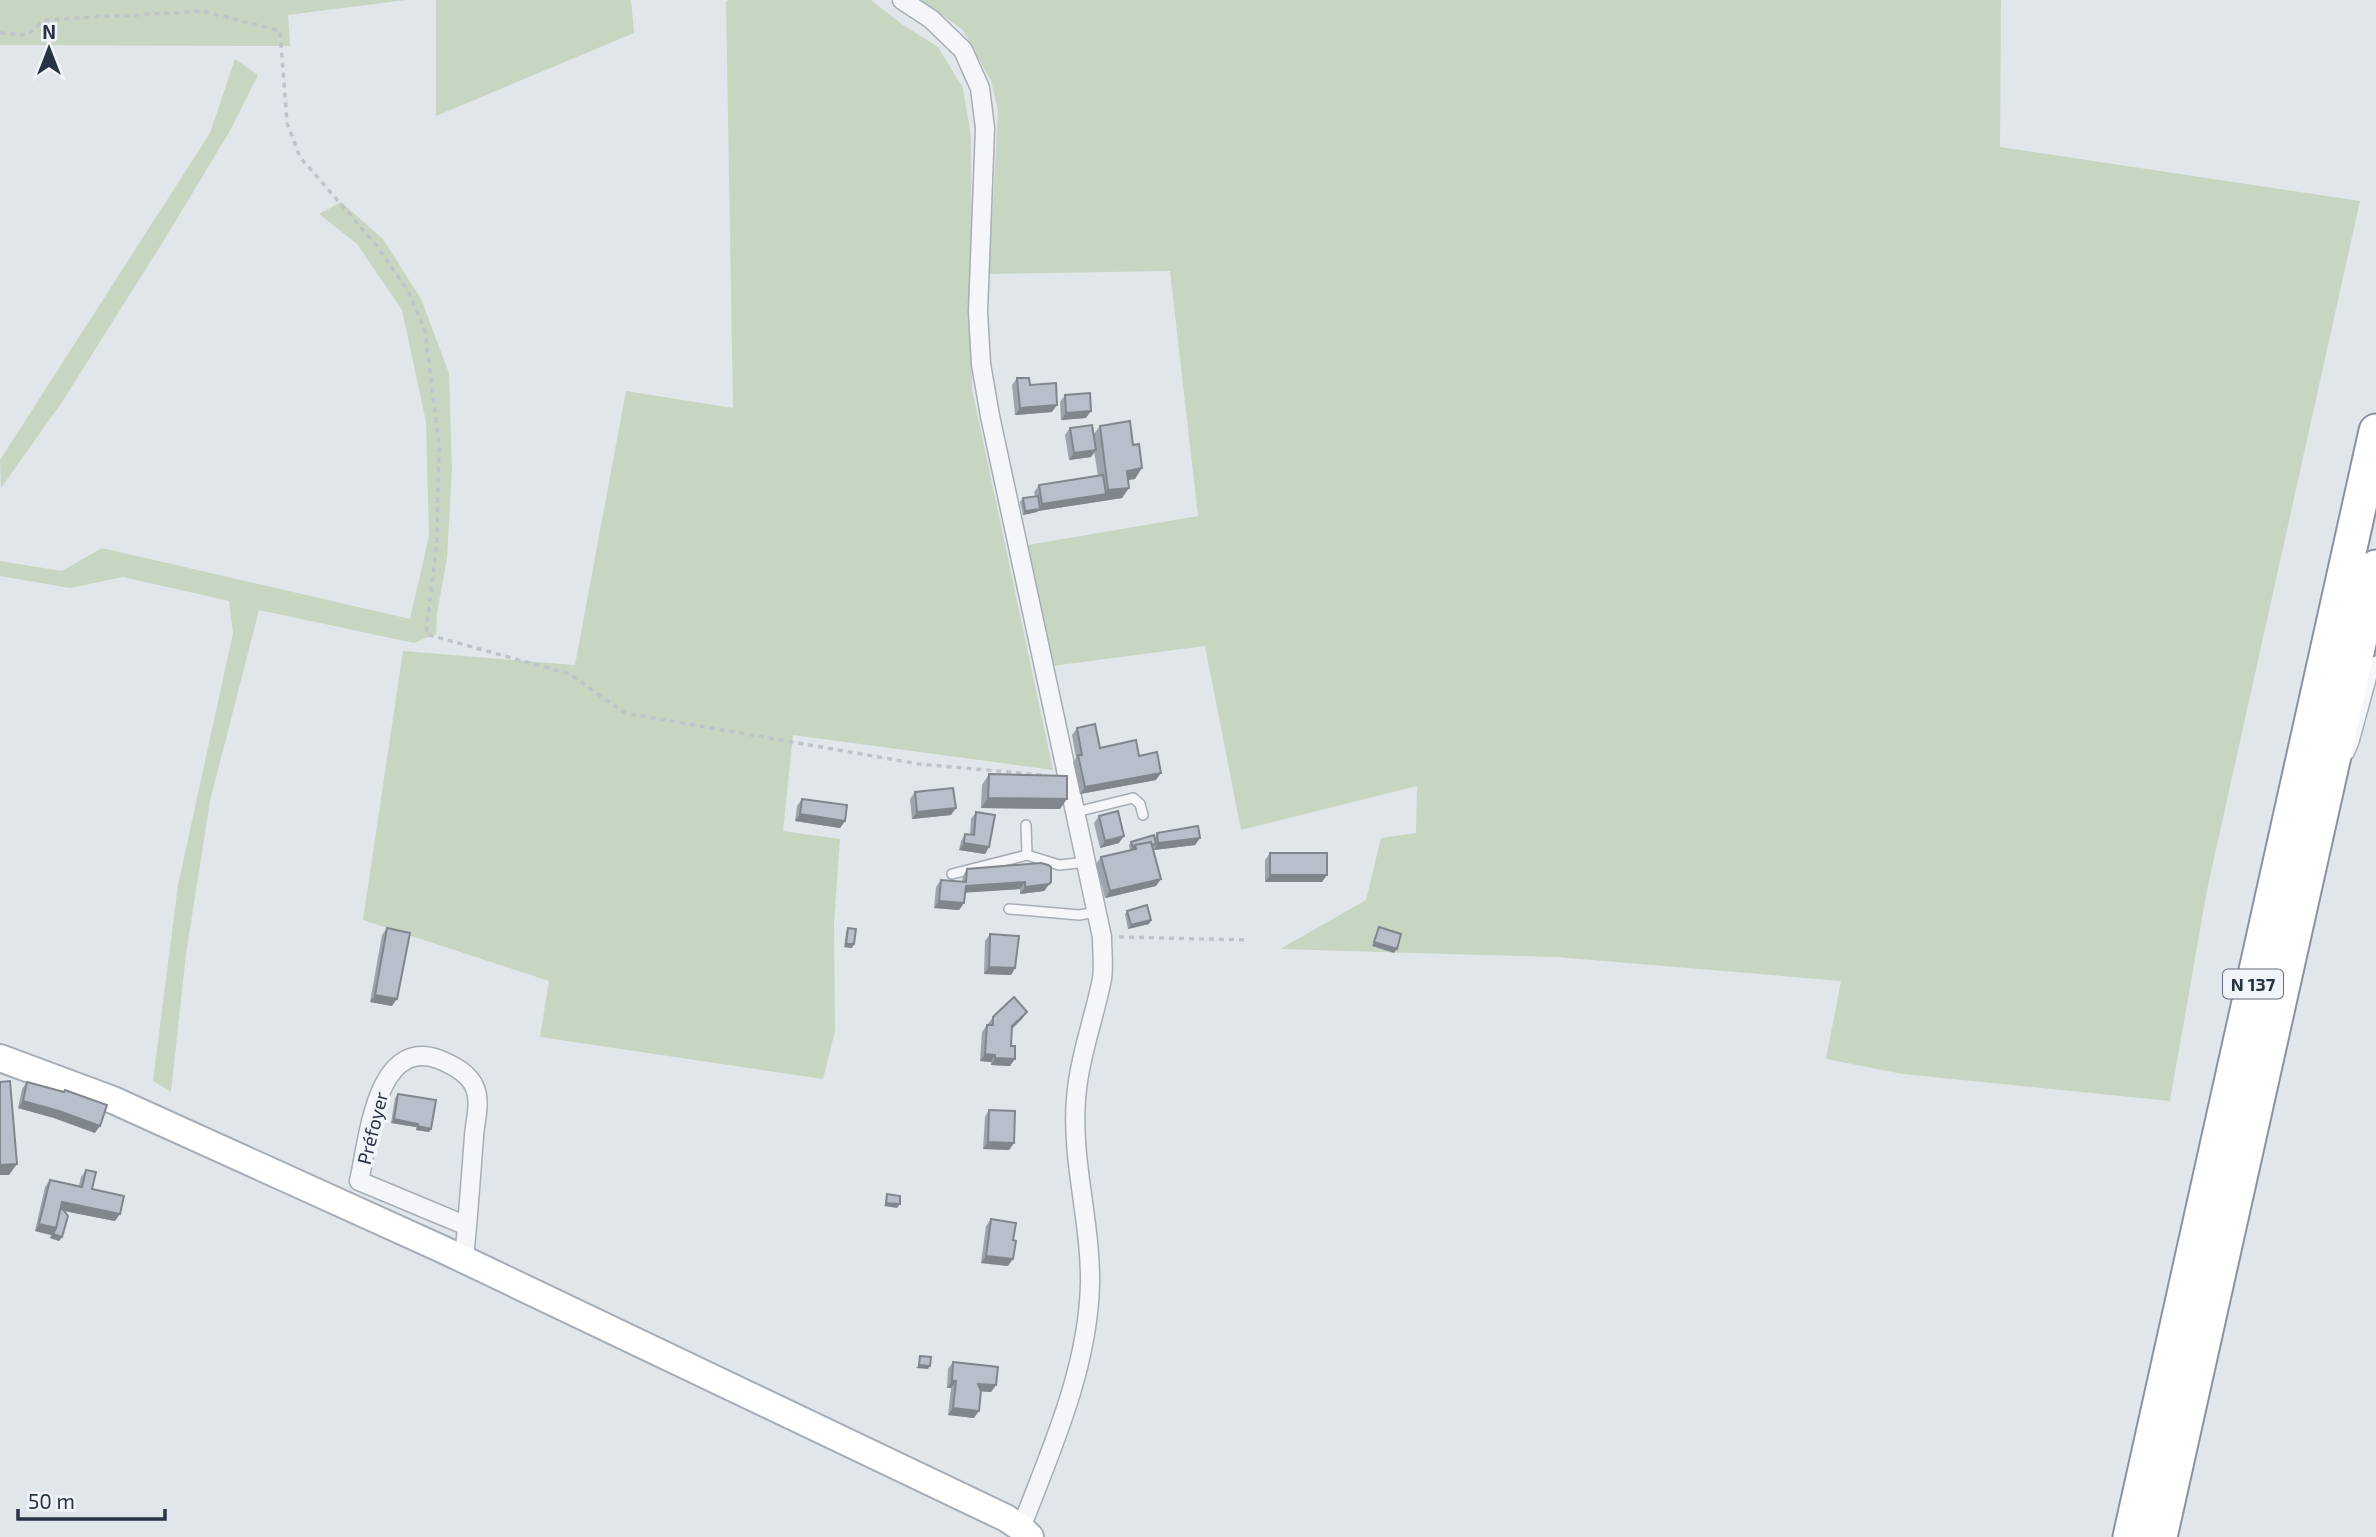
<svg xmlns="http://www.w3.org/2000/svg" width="2376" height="1537" font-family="'Exo 2',sans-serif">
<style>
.green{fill:#c7d6c1}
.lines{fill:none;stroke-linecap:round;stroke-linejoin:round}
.lane-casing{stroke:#a5adb6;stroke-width:12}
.street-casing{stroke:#a5adb6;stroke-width:21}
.secondary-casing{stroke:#a5adb6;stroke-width:30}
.highway-casing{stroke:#8793a4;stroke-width:37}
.path{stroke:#bfc3ca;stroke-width:3.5;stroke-dasharray:5 5;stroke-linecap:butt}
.lane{stroke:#f5f6f9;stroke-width:9}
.street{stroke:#f5f6f9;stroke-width:18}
.secondary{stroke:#fff;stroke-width:26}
.highway{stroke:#fff;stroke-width:33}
.wall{fill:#9ea4ae}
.shaded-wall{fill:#81868d}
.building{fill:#b8bfca;stroke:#81868d;stroke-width:2}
.labels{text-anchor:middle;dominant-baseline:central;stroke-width:7;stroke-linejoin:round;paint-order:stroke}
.shield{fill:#f1f4f8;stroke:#646d7b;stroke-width:2}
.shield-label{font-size:18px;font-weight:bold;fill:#273345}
.street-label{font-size:19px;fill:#273345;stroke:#f1f4f8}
</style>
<rect width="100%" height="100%" fill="#e1e6eb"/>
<path class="green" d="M0,0h406l-118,15 2,31 -290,-1z
M436,0h195l3,33 -198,83z
M729,0h142l32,25 35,22 25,41 8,49 1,252 81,381 -260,-35 -10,96 57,8 -6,84 1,108 -12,48 -283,-42 9,-56 -186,-61 40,-269 172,14 51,-274 107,17 -7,-407z
M921,0h1080l-1,147 360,54 -153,689 -37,211 -267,-27 -77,-15 15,-78 -285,-24 -276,-8 86,-49 15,-62 35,-5 1,-47 -176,44 -36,-184 -153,20 -24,-121 170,-29 -28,-245 -181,3 9,-164 -7,-29 -28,-51z
M235,59l23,16 -27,54 -65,108 -104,165 -61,86 -1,-28 210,-327z
M341,202l42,37 38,60 28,74 3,96 -5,89 -10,55 -1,21 -22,9 -155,-33 -49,191 -24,153 -15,138 -18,-11 25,-196 55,-252 -4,-32 -106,-24 -53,11 -70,-12v-15l62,10 40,-23 308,71 19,-83 -3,-114 -24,-112 -45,-66 -38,-30z"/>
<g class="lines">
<defs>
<path id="lane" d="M2349,754l5,-12 22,-81
M1076,812l57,-14 7,6 3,11
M1026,825l1,30
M952,874l75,-19 32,10 29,-3
M1009,909l70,6 19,-3"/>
<path id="street" d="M902,0l29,19 32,31 17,38 5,40 -7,184 3,52 9,52 112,521c0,14 2,29 0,42 -8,40 -23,79 -26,120 -5,61 15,123 14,185 -2,85 -39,166 -69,244
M464,1259c4,-41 7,-82 10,-123 1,-15 7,-33 1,-48 -6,-15 -22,-23 -37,-29 -63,-22 -70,85 -79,122l108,45"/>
<path id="secondary" d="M0,1058l113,42 331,150 562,268 15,10 9,9"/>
<path id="highway" d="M2130,1537l246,-1106
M2160,1537l216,-970"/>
</defs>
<use href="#lane" class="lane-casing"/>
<use href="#street" class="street-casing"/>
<use href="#secondary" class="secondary-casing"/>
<use href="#highway" class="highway-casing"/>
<path class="path" d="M0,33l27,2 18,-15 158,-9 77,20 7,92 13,34 77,89 31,45 17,40 14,113 -2,97 -11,93 143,40 56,39 294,51 123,11
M1119,937l128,3"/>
<use href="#lane" class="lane"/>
<use href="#street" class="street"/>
<use href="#secondary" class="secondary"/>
<use href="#highway" class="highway"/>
</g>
<path class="wall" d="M1017,378l13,7 22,27 -37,3 -3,-30z
M1065,395l21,23 -25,2 -1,-18z
M1100,426l35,53 -7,1 -6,18 -84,13 -1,1 -14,3 -3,-13 3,-4 12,-2 -1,-4 5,-7 59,-9 -4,-25 -3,6 -22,3 -4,-25 5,-7 23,7z
M1077,728l23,20 39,8 17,24 -76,14 -7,-32 3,-4 -4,-23z
M989,774l71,35 -79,-1 1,-23z
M915,792l36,23 -39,4 -2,-20z
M802,799l43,22 -5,7 -45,-7 2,-15z
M976,812l13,35 -4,7 -26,-4 2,-9 4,-7 5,1 1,-16z
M1099,816l20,27 -19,5 -6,-25z
M1157,833l43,5 -5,7 -41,5 -1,-3 8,32 -5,7 -51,12 -9,-34 5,-7 29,-6 -1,-6 2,-3 24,-5z
M1270,853l52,29h-57v-22z
M1041,863l5,26 -2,2 -24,3v-5l-55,3 -1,11 -5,7 -25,-2 2,-21 5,-7 21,2 1,-6 4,-7z
M1127,911l22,13 -21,5 -3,-15z
M387,928l5,78 -22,-4 12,-67z
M848,928l4,20 -8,-1 2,-15z
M990,934l25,34 -4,7 -27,-1 1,-33z
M993,1017l29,2 -10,10 -2,37 -19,-1v-3l-11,-1 2,-29z
M27,1082l37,10 1,-2 30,43 -41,-15 -36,-10 4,-19z
M398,1094l31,38 -13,-2v-3l-25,-4 4,-25z
M989,1110l25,33 -5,7 -26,-1 2,-32z
M86,1170l6,19 23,32 -51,-10 -2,26 -3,4 -9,-3 1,-3 -16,-4 10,-44 5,-7 29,6 2,-9z
M991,1219l22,21 -5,26 -27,-3 5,-37z
M953,1362l43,23 -5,7 -10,-1 -7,27 -26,-3 3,-27h-4l1,-19z"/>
<path class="shaded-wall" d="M1057,405l-5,7 -37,3 5,-7z
M1091,411l-5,7 -25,2 5,-7z
M1096,450l-5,7 -22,3 5,-7z
M1142,468l-7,11 -15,2 7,-10z
M1129,488l-7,10 -84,13 -1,1 -14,3 2,-4 13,-2 4,-5 64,-10 2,-4z
M1161,773l-5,7 -76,14 5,-7z
M988,798l79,1 -7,10 -79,-1z
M956,808l-5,7 -39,4 5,-7z
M800,814l45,7 -5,7 -45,-7z
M1124,836l-5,7 -19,5 5,-7z
M1200,838l-5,7 -41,5 4,-7z
M964,843l25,4 -4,7 -26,-4z
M1270,875h57l-5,7h-57z
M1161,879l-5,7 -51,12 5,-7z
M1025,882l-5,7 -59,4 5,-7z
M1051,882l-7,9 -24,3 5,-7z
M939,901l25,2 -5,7 -25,-2z
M1151,920l-2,4 -21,5 3,-4z
M1374,942l23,7 -3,4 -22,-7z
M846,944h8l-2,4 -8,-1z
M989,967l26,1 -4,7 -27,-1z
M375,995l22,4 -5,7 -22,-4z
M1027,1012l-5,7 -15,14 5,-7z
M985,1054l10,1 -4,7 -11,-1z
M995,1058l20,1 -5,7 -19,-1z
M23,1101l36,10 41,15 -5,7 -41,-15 -36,-10z
M394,1119l24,5 -2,3 -25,-4z
M418,1126l13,3 -2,3 -13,-2z
M988,1142l26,1 -5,7 -26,-1z
M17,1164l-8,11h-9v-10z
M62,1202l58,12 -5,7 -56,-11z
M886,1203l14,1 -3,4 -13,-2z
M39,1224l17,4 -5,7 -16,-4z
M53,1234l9,3 -3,4 -9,-3z
M986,1256l27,3 -5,7 -27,-3z
M919,1365l11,1 -2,3 -12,-1z
M952,1381h4l-5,7h-4z
M978,1384l18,1 -5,7 -17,-1z
M953,1408l26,3 -5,7 -26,-3z"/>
<path class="building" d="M1017,378h12l1,7 26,-2 1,22 -37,3z
M1090,393l1,18 -25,2 -1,-18z
M1130,421l3,24 6,-1 3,24 -15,3 2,17 -21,2 -8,-64z
M1092,425l4,25 -22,3 -4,-25z
M1103,475l3,19 -64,10 -3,-19z
M1038,496l2,13 -15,2 -2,-13z
M1095,724l5,24 36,-8 3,16 18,-4 4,21 -76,14 -7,-32h4l-5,-27z
M989,774l78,2v23l-79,-1z
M953,788l3,20 -39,4 -2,-20z
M802,799l45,6 -2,16 -45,-7z
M1118,811l6,25 -19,5 -6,-25z
M976,812l19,3 -6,32 -25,-4 1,-9 9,1z
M1198,826l2,12 -42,5 -1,-10z
M1154,835l2,9 -4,1 -1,-3 -16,3 -2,3 -2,-6z
M1151,842l10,37 -51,12 -9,-34 35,-8 -1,-4z
M1270,853h57v22h-57z
M1041,863l7,2 3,2v15l-2,2 -24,3v-5l-59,4 -2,17 -25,-2 2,-21 25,2 1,-13z
M1147,905l4,15 -20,5 -4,-14z
M1379,927l22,7 -4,15 -23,-7z
M387,928l23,5 -13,66 -22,-4z
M848,928l8,1 -2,15h-8z
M990,934l29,2 -4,32 -26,-1z
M1014,997l13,15 -15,14 -1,20h4v13l-20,-1v-3l-10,-1 2,-29h6v-8z
M10,1081l7,83 -17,1v-83z
M27,1082l37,10 1,-2 42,15 -7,21 -41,-15 -36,-10z
M398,1094l38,6 -5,29 -13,-3v-2l-24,-5z
M989,1110l26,1 -1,32 -26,-1z
M86,1170l10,2 -4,17 32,7 -4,18 -58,-12 -6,26 -17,-4 11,-44 32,7z
M887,1194l13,2v8l-14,-1z
M61,1207l7,9 -6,21 -9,-3 3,-6z
M991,1219l25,4 -3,17 3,1 -3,18 -27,-3z
M920,1356l11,1 -1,9 -11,-1z
M953,1362l45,5 -2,18 -18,-1 3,7 -2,20 -26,-3 3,-27h-4z"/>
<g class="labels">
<rect class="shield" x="2223" y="969.5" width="60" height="29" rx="5"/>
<g class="shield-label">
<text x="2253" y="984">N 137</text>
</g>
<g class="street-label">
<text transform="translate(372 1128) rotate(-76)">Préfoyer</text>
</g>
</g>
<g transform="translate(49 49)" stroke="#f1f4f8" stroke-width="5" paint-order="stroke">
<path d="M0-5L12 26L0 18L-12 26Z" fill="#273345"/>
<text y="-10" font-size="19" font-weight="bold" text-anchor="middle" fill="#273345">N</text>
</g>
<path d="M18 1509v10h147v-10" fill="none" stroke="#273345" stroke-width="3.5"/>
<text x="28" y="1509" font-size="21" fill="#273345" stroke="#f1f4f8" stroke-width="5" paint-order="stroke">50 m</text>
</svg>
